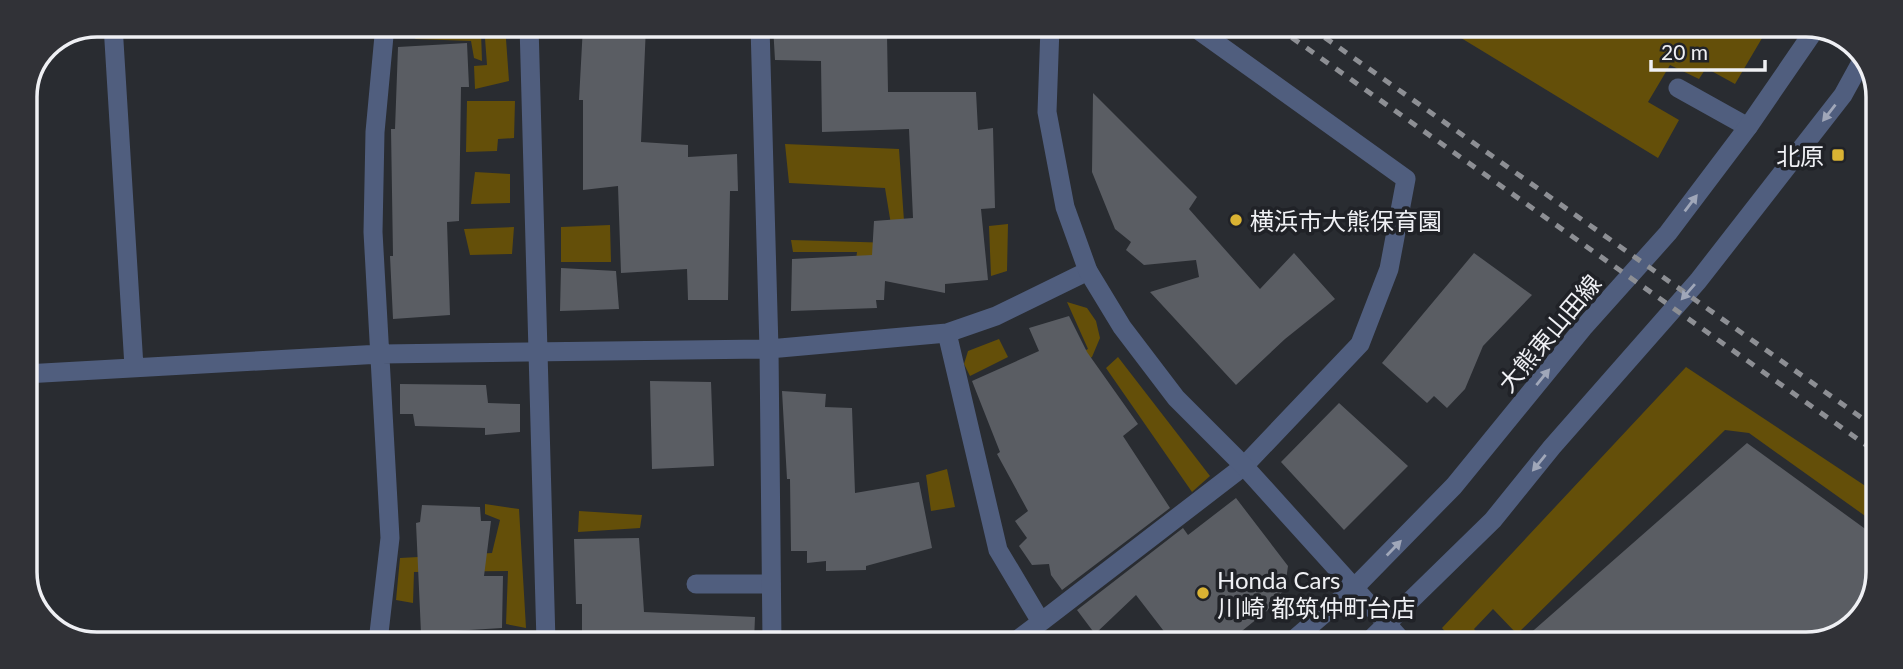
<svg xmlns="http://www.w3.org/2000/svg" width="1903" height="669" font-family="Lato,'Noto Sans JP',sans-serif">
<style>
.green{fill:#644f09}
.building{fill:#5a5d63}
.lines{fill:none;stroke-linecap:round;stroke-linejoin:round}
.service{stroke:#505e7e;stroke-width:19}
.minor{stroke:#505e7e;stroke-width:19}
.tertiary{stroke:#505e7e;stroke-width:19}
.rail{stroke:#8d8f94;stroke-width:5;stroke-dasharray:9 9;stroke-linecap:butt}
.oneway{fill:#a0a7b9}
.poi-dot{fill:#dab333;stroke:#202227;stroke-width:2.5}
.labels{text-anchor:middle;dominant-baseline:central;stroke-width:7;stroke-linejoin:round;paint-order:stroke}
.poi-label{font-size:24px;fill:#eff0f4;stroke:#202227;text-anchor:start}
.street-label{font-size:24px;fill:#eff0f4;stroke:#202227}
.rim{fill:none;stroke:#eff0f4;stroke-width:3.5}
</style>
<rect width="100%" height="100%" fill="#292c31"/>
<path class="green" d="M484,25h21l4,56 -34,8 -1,-23 13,-1z
M1443,27l83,1 7,3 2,-3h77l19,9 4,-9h133l-33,56 -29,-16 -7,11 -29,-14 -22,37 31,18 -21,38z
M418,29l63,3 1,29 -8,-3 -3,-17 -56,-2z
M467,101h48l-1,37 -16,1 -1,12 -31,1z
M785,144l114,5 8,115 -51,-4 1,-8h-64l-2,-12 103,3 -9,-55 -96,-5z
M475,172l35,2v29l-39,1z
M1008,224l-1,47 -16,5 -2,-50z
M610,225l1,37h-50v-35z
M514,227l-2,27 -42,1 -6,-26z
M1067,302l20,6 9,13 4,17 -8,19 -44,28 -7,-12 47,-24z
M999,339l9,18 -38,19 -6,-12 4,-13z
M1118,357l92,119 -18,16 -86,-124z
M1686,367l190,126 -1,30 -126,-90 -24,-3 -208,204 -24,-25 -19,20 13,15h-31l-14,-16z
M947,469l8,38 -24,4 -5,-36z
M485,504l34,5 7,119 -20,-4 2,-53 -94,1 -1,31 -17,-3 4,-42 92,-5 8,-33 -15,-6z
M579,511l63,4 -2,13 -62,4z"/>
<path class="building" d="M583,26h63l-5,116 47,3v12l49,-3 1,37h-8l-2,109h-40l-1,-31 -66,4 -3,-87 -35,4v-90h-4z
M773,26h97v9h17l1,57h88l2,38 15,-2 2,80 -14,1 7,71 -43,4v9l-60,-12 -1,19h-8l1,8 -86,3 1,-52 80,-4 2,-34 39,-3 -4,-89 -87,3 -1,-71 -46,-1z
M467,43l2,44h-8l-2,134 -12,1 3,93 -57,4 -3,-63h3l-2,-127h4l3,-82z
M1093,93l104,104 -8,12 71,80 34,-36 41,46 -50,40 -49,46 -86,-93 49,-15 -3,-17 -52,5 -18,-15 5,-8 -16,-13 -23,-57z
M1474,253l58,42 -49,51 -18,43 -18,19 -13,-12 -7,7 -45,-40z
M561,268l55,3 3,38 -59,2z
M1069,316l18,36 51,72 -15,12 47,72 -108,82 -11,-15 -2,-11 -17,1 -13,-19 8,-8 -12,-17 13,-10 -31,-57 3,-2 -28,-71 67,-30 -10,-23z
M650,381l61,1 3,84 -62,3z
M400,384l86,1 2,18 32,1v28l-35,3v-7l-70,-2 -2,-12h-13z
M782,391l44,3 -1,13 27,1 3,85 64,-11 13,66 -66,18v4l-40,1v-10l-19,2v-12h-16l-1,-72h-3z
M1339,403l69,63 -64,64 -63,-68z
M1747,443l128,93v59l-25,35 -43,14h-289z
M1236,498l52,68 -3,21 -12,19 -46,37h-54l-37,-48 -41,39 -18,-24 106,-82 5,7z
M422,505l58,2 1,14h10l-7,55h19l-1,52 -81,5 -5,-110 4,-1z
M639,538l5,74 111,5 -1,25h-172v-38h-6l-2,-65z"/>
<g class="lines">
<path class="service" d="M1678,88l70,39
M696,584h75"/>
<path class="minor" d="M113,25l21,342
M529,25l17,617
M760,26l9,323 3,293
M947,333l51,217 43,72 -28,21
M25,374l356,-20 388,-5 178,-16 49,-17 92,-45
M1041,622l203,-156 116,-122 29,-75 17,-90 -212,-152
M381,641l-2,-8 11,-95 -17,-306 2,-100 10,-107"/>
<path class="tertiary" d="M1050,27l-3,85 18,95 23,64 34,56 54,71 68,68 161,178
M1290,643l65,-56 99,-101 129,-158 85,-95 80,-106 68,-99
M1366,644l127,-124 59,-73 146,-166 145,-186 22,-40"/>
<path class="rail" d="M1277,27l599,425
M1310,27l566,401"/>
</g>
<defs><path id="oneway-solid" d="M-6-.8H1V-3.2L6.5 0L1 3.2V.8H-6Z" transform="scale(1.75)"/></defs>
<g class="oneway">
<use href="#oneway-solid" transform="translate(1829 113) rotate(128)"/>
<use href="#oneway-solid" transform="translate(1691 203) rotate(-53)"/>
<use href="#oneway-solid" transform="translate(1688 292) rotate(131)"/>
<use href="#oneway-solid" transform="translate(1543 377) rotate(-51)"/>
<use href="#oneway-solid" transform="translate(1539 463) rotate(129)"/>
<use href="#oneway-solid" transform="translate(1394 548) rotate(-46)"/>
</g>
<g class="poi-dot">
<rect x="1831" y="148" width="14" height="14" rx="3.5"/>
<circle cx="1236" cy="220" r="7"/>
<circle cx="1203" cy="593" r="7"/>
</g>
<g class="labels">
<g class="poi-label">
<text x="1824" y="155" text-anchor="end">北原</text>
<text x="1250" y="220">横浜市大熊保育園</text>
<text x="1217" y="579">Honda Cars<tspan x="1217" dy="28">川崎 都筑仲町台店</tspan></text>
</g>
<g class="street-label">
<text transform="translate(1549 333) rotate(-50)">大熊東山田線</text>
</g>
</g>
<path d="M0 0H1903V669H0ZM97 37H1806A60 60 0 0 1 1866 97V572A60 60 0 0 1 1806 632H97A60 60 0 0 1 37 572V97A60 60 0 0 1 97 37Z" fill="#313237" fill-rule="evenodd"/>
<path class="rim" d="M97 37H1806A60 60 0 0 1 1866 97V572A60 60 0 0 1 1806 632H97A60 60 0 0 1 37 572V97A60 60 0 0 1 97 37Z"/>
<path d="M1651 60v10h114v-10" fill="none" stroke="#eff0f4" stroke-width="3.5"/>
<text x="1661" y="60" font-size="21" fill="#eff0f4" stroke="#202227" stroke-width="5" paint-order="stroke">20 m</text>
</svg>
